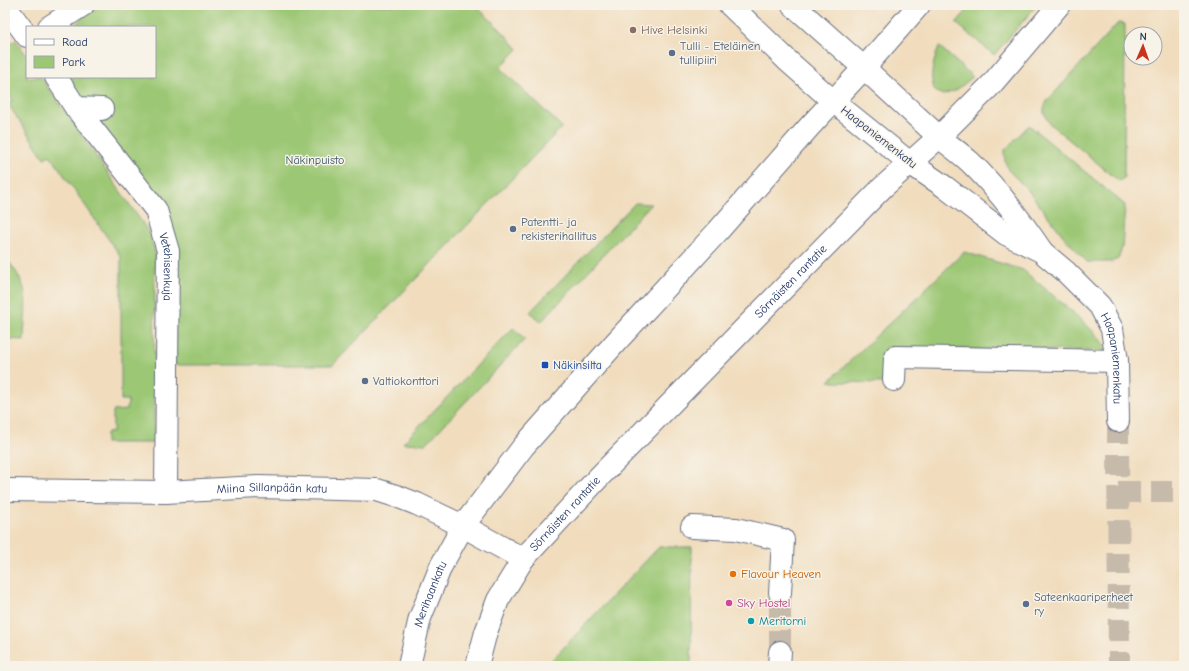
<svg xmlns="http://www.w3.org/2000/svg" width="1189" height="671" font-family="'Comic Neue',sans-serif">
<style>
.green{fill:#9cc774;stroke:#5c7b69}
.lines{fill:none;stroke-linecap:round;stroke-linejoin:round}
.minor-tunnel{stroke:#c6baab;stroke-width:22;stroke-dasharray:22 11;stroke-linecap:butt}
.minor-casing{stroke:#666c80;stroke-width:24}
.major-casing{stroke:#666c80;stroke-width:24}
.minor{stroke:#fff;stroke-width:22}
.major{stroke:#fff;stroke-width:22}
.education-dot{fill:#8d6e63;stroke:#f7f3e8;stroke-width:1.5}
.service-dot{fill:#5c6f8a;stroke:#f7f3e8;stroke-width:1.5}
.transit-dot{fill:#1a4fb4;stroke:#f7f3e8;stroke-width:1.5}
.food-dot{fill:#e8710a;stroke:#f7f3e8;stroke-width:1.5}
.hotel-dot{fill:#d1479c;stroke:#f7f3e8;stroke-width:1.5}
.culture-dot{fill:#0f9aa8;stroke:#f7f3e8;stroke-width:1.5}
.labels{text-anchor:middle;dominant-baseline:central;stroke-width:3;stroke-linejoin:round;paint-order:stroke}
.education-label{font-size:12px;fill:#785e54;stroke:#f7f3e8;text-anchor:start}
.service-label{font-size:12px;fill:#4e5e75;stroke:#f7f3e8;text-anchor:start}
.street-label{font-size:12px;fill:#1b2f5e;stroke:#f7f3e8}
.park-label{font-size:12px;fill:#3b5564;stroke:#f7f3e8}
.transit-label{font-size:12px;fill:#164399;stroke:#f7f3e8;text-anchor:start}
.food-label{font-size:12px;fill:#c56008;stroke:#f7f3e8;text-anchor:start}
.hotel-label{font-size:12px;fill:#b23c85;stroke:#f7f3e8;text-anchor:start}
.culture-label{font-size:12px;fill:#0d838f;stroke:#f7f3e8;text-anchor:start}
</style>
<rect width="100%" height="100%" fill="#f7f3e8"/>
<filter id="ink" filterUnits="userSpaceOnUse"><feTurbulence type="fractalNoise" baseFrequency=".025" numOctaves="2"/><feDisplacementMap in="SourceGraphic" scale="8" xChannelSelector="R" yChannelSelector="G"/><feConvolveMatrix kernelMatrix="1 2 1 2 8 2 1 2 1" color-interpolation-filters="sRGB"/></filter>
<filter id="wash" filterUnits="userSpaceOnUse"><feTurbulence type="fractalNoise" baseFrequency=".012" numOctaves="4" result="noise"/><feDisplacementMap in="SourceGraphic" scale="16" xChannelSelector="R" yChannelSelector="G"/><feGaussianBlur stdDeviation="0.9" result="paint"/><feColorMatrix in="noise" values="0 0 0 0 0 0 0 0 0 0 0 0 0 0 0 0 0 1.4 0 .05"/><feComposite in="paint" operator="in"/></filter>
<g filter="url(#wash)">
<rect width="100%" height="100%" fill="#f1ddbe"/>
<path class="green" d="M102,5h373l29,28 14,16 -18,19 62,59 -229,238h-158l1,-123 -7,-25 -102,-140h88v-50h-82l9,-9z
M972,5h65l-43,50 -38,-32z
M1118,23l7,1 -1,154 -5,3 -69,-57 -6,-11v-5l3,-7z
M16,40l11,16v21h14l107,154 7,20 -1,192h-48v-10l7,-1v-21l14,-1 1,-10h-7v-143l-71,-102 -6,3 -36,-54 5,-4 -8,-11v-42z
M939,46l34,31 -18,14 -12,4 -8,-4c-7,-14 -1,-30 4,-45z
M1029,125l96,80 -3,43 -4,11 -6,3h-25l-23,-25 -37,-48 -19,-19 -3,-9 -1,-10z
M635,203l16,1 -110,118 -11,-10z
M964,252l59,18 52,44 20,19 14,18 -225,-3 -1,35 -48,-1 -6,-1z
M5,256c6,9 13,17 17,27 7,14 2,40 2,57l-19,-1z
M513,328l12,11 -99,105 -23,-1z
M659,547h33l-1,119h-145z"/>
</g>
<g filter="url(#ink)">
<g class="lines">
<path class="minor-tunnel" d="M1118,421l1,245
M1118,492h66
M780,652v-59"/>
<defs>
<g id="minor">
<path d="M5,6l22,30"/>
<path d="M49,27l34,-22"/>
<path id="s1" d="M56,77l20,31 80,102 12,41 -2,241"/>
<path d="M76,108l26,1"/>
<path d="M939,137c10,8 21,16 31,25 27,26 50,57 71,88"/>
<path id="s2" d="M910,163l35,24 61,47 35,17 25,21 34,34 12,23 5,32 1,60"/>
<path d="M894,380l1,-23 222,4"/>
<path id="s3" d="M5,490l161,2 92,-5 119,3 22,7 18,7 46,22 60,33"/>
<path d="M692,527l44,2 47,11 -3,53"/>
<path d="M779,666l1,-14"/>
</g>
<g id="major">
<path d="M730,5l59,57 44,39 77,62"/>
<path d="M793,5l71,63 75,69"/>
<path id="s4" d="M409,666l11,-48 21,-52 22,-40 60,-79 92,-104 103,-112 92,-105 54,-58 55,-63"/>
<path id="s5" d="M477,666l9,-34 12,-32 25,-41 76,-82 283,-289 57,-51 52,-52 68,-80"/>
</g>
</defs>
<use href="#minor" class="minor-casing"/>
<use href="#major" class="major-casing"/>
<use href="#minor" class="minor"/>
<use href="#major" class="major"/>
</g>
</g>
<circle class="education-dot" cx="633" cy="30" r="4"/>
<g class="service-dot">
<circle cx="672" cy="53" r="4"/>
<circle cx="513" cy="229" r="4"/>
<circle cx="365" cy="381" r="4"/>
<circle cx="1026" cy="604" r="4"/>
</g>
<rect class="transit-dot" x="541" y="361" width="8" height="8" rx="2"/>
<circle class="food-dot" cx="733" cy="574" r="4"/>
<circle class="hotel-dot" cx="729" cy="603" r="4"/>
<circle class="culture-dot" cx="751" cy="621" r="4"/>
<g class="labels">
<g class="education-label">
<text x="641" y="30">Hive Helsinki</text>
</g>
<g class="service-label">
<text x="680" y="46">Tulli - Eteläinen<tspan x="680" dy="14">tullipiiri</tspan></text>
<text x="521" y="222">Patentti- ja<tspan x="521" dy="14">rekisterihallitus</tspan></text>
<text x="373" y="381">Valtiokonttori</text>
<text x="1034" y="597">Sateenkaariperheet<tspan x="1034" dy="14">ry</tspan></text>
</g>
<g class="street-label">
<text transform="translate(879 137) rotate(38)">Haapaniemenkatu</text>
<text stroke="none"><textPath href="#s1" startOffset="225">Vetehisenkuja</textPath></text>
<text stroke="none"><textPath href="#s5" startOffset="503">Sörnäisten rantatie</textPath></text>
<text stroke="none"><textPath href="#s2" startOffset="294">Haapaniemenkatu</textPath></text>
<text stroke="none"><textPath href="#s3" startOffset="267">Miina Sillanpään katu</textPath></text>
<text stroke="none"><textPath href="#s5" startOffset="179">Sörnäisten rantatie</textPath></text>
<text stroke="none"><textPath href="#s4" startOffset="75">Merihaankatu</textPath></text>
</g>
<g class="park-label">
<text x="315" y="160">Näkinpuisto</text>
</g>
<g class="transit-label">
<text x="553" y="365">Näkinsilta</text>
</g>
<g class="food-label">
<text x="741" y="574">Flavour Heaven</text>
</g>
<g class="hotel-label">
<text x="737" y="603">Sky Hostel</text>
</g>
<g class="culture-label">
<text x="759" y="621">Meritorni</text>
</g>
</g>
<rect width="1189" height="671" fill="none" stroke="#f7f3e8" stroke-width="20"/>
<rect x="26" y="26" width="130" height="52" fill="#f7f3e8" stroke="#9fa5b1"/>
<rect x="34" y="39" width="20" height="6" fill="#ffffff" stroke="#9fa5b1"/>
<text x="62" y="46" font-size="12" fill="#1b2f5e">Road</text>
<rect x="34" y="56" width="20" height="12" fill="#9cc774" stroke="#9fa5b1"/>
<text x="62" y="66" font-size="12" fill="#1b2f5e">Park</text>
<g transform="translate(1143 46) rotate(2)"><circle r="19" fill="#f7f3e8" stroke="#9fa5b1"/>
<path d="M0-3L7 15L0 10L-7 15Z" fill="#c8321e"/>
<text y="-6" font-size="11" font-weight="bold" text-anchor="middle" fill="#1b2f5e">N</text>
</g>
</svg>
